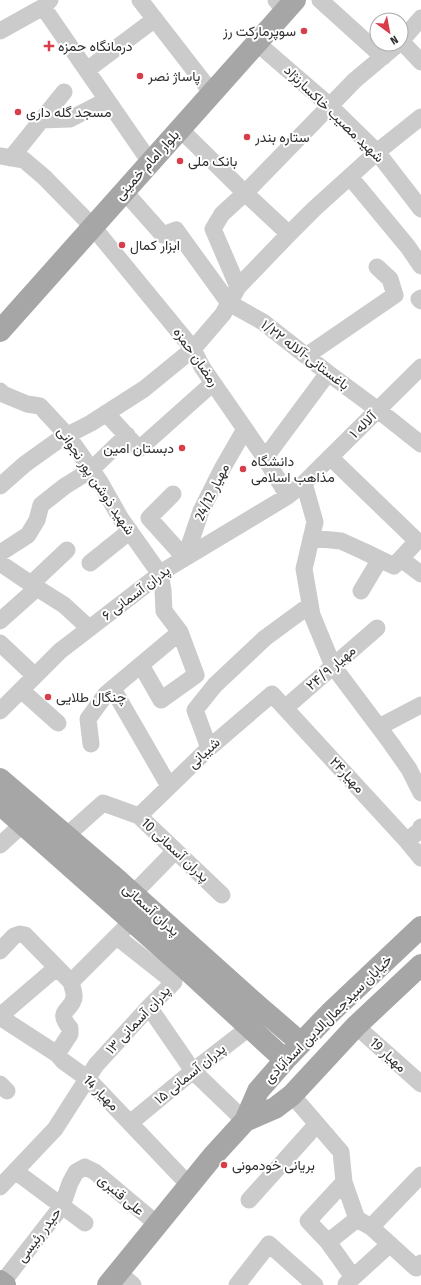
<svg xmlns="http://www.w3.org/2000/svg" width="421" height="1285" font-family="'Fira Sans Condensed',Vazirmatn,sans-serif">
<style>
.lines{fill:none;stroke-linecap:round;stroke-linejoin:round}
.minor{stroke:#cbcbcb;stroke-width:17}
.major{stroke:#a6a6a6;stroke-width:22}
.poi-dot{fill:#d83d4a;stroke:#fff;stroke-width:1.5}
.labels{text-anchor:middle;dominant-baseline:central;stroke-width:4;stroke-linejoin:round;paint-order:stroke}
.poi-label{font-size:14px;fill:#2e2e2e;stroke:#fff;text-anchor:start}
.street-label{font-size:14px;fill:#2e2e2e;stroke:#fff}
</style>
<rect width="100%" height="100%" fill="#fff"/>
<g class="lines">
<path class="minor" d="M140,0l72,93
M276,0l9,11
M320,0l63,57
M43,7l107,155
M0,31l43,-24 7,-7
M401,41l20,-23
M401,41l20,21
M257,43l73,63 47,46 44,57
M87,70l68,-51
M41,120l29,-1 37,-19
M180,129l65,64 44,41
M0,156l24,4 20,17 49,50 100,122 9,18 63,91 23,38
M11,158l53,-66
M350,177l58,70 13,19
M124,191l39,44 13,-5 53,73 34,19 65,51 50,37 43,34
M238,287l-25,-58 9,-15 23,-21 110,-113 43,-36
M421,298l-2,1 2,2
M306,356l89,-61 -5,-16 -13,-12
M0,391l3,3 24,10 13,2 27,29 33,47 21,37 39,55 3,16 1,21 16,21 16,43 -35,25 -20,-35
M106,413l33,36 74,-66
M265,458l63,-85
M304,483l11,39 -11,47 8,46 21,51 57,76 19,27 12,24
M0,486l25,-22 35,-25 31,-16 53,-34 49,-40 30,-35 15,-27 51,-53 25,-25 63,-57 44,-35
M173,494l-24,24 36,40 16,-47 21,-42 23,-40
M311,538l30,3 22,10 31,15 23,-25 -87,-84
M0,553l28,-18 9,-15 4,-15 24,-19 26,-16 36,-35
M401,559l20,15
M0,563l37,25 27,17 25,23
M90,563l40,-32
M31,584l36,-34
M361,591l19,-32
M0,621l37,-33
M0,643l35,33
M113,689l56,97
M21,690l37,33
M285,708l92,-80
M0,711l60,-60 100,-77 10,-7 118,-71 16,-13 117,-116
M379,727l42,-22
M91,744l-3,-25 18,-25 74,-62
M209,748l-14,-38 20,-25 50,-47 45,-33
M139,816l70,-68 63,-54 135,147 14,17
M66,836l37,-33 36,13 83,79
M407,841l13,-11 1,-3
M0,845l23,-21
M133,894l42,-43
M0,951l14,-15 6,-2 5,1 46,47 54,-54
M149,1007l44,64 52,50
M0,1016l56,-48
M0,1017l57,37 6,7 25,18 101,106
M356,1026l65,58
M57,1054l13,-20v-6c-15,-18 1,-16 4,-30 1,-5 -2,-11 -3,-16
M0,1084l7,7
M292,1095l49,57 3,30 13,37 14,8 45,41 5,-5
M130,1123l63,-52 57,-44
M15,1171l70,52
M344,1182l-36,39 20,21 25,35
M0,1187l55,-58 41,-64 53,-58 25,-25 -57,-45
M249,1200l68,-76
M371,1227l50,-52
M328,1242l29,-23
M118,1272l15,13
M2,1283l60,-77 8,-23 6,-11 9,-5 10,5 62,52
M346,1284l44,-40
M237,1285l32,-41 46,41"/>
<path class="major" d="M0,331l295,-331
M0,779l112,96 146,131 43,37
M0,804l185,164 100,92
M245,1121l30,-13 17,-13 64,-69 65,-61
M0,1281l5,4
M108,1285l105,-129 32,-35 13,-30 27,-31 45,-47 91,-86"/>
</g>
<g class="poi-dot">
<circle cx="304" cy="31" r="4"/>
<path d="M47 40h4v4h4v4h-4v4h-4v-4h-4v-4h4z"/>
<circle cx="140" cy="76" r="4"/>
<circle cx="18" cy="112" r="4"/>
<circle cx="247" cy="137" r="4"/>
<circle cx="180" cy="161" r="4"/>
<circle cx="122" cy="245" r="4"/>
<circle cx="182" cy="448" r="4"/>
<circle cx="243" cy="469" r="4"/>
<circle cx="48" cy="697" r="4"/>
<circle cx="224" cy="1165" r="4"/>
</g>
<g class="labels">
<g class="poi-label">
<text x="296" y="31" text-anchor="end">سوپرمارکت رز</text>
<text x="58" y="46">درمانگاه حمزه</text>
<text x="148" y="76">پاساژ نصر</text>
<text x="26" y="112">مسجد گله داری</text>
<text x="255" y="137">ستاره بندر</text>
<text x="188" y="161">بانک ملى</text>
<text x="130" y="245">ابزار کمال</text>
<text x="174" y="448" text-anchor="end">دبستان امین</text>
<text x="251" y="461">دانشگاه<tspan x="251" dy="16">مذاهب اسلامی</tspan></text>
<text x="56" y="697">چنگال طلایی</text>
<text x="232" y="1165">بریانی خودمونی</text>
</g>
<g class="street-label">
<text transform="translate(334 114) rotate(44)">شهید مصیب خاکسارنژاد</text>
<text transform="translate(147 165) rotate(-48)">بلوار امام خمینی</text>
<text transform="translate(305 355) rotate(37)">باغستانی-آلاله ۱/۲۲</text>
<text transform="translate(196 357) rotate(55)">رمضان حمزه</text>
<text transform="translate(363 425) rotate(-44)">آلاله ۱</text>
<text transform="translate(96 481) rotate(56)">شهید ذوشن پور نجوانی</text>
<text transform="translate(212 492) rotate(-64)">مهیار 24/12</text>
<text transform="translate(136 593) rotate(-37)">پدران آسمانی ۶</text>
<text transform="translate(331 668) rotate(-41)">مهیار ۲۴/۹</text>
<text transform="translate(204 753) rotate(-43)">شیبانی</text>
<text transform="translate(347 775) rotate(47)">مهیار۲۴</text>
<text transform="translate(175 850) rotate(43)">پدران آسمانی 10</text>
<text transform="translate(151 910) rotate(42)">پدران آسمانی</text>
<text transform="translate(328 1019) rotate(-45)">خیابان سیدجمال‌الدین اسدآبادی</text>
<text transform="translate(138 1020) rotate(-47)">پدران آسمانی ۱۳</text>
<text transform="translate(388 1055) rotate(42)">مهیار 19</text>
<text transform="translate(190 1074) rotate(-39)">پدران آسمانی ۱۵</text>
<text transform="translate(101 1093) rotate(45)">مهیار 14</text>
<text transform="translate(121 1195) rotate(40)">علی قنبری</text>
<text transform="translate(39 1235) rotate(-53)">حیدر رئیسی</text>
</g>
</g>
<g transform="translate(389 32) rotate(148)"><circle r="19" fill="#ffffff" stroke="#ababab"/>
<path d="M0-3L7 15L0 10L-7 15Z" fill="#d83d4a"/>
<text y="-6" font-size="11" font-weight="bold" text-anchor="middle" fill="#2e2e2e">N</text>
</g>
</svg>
